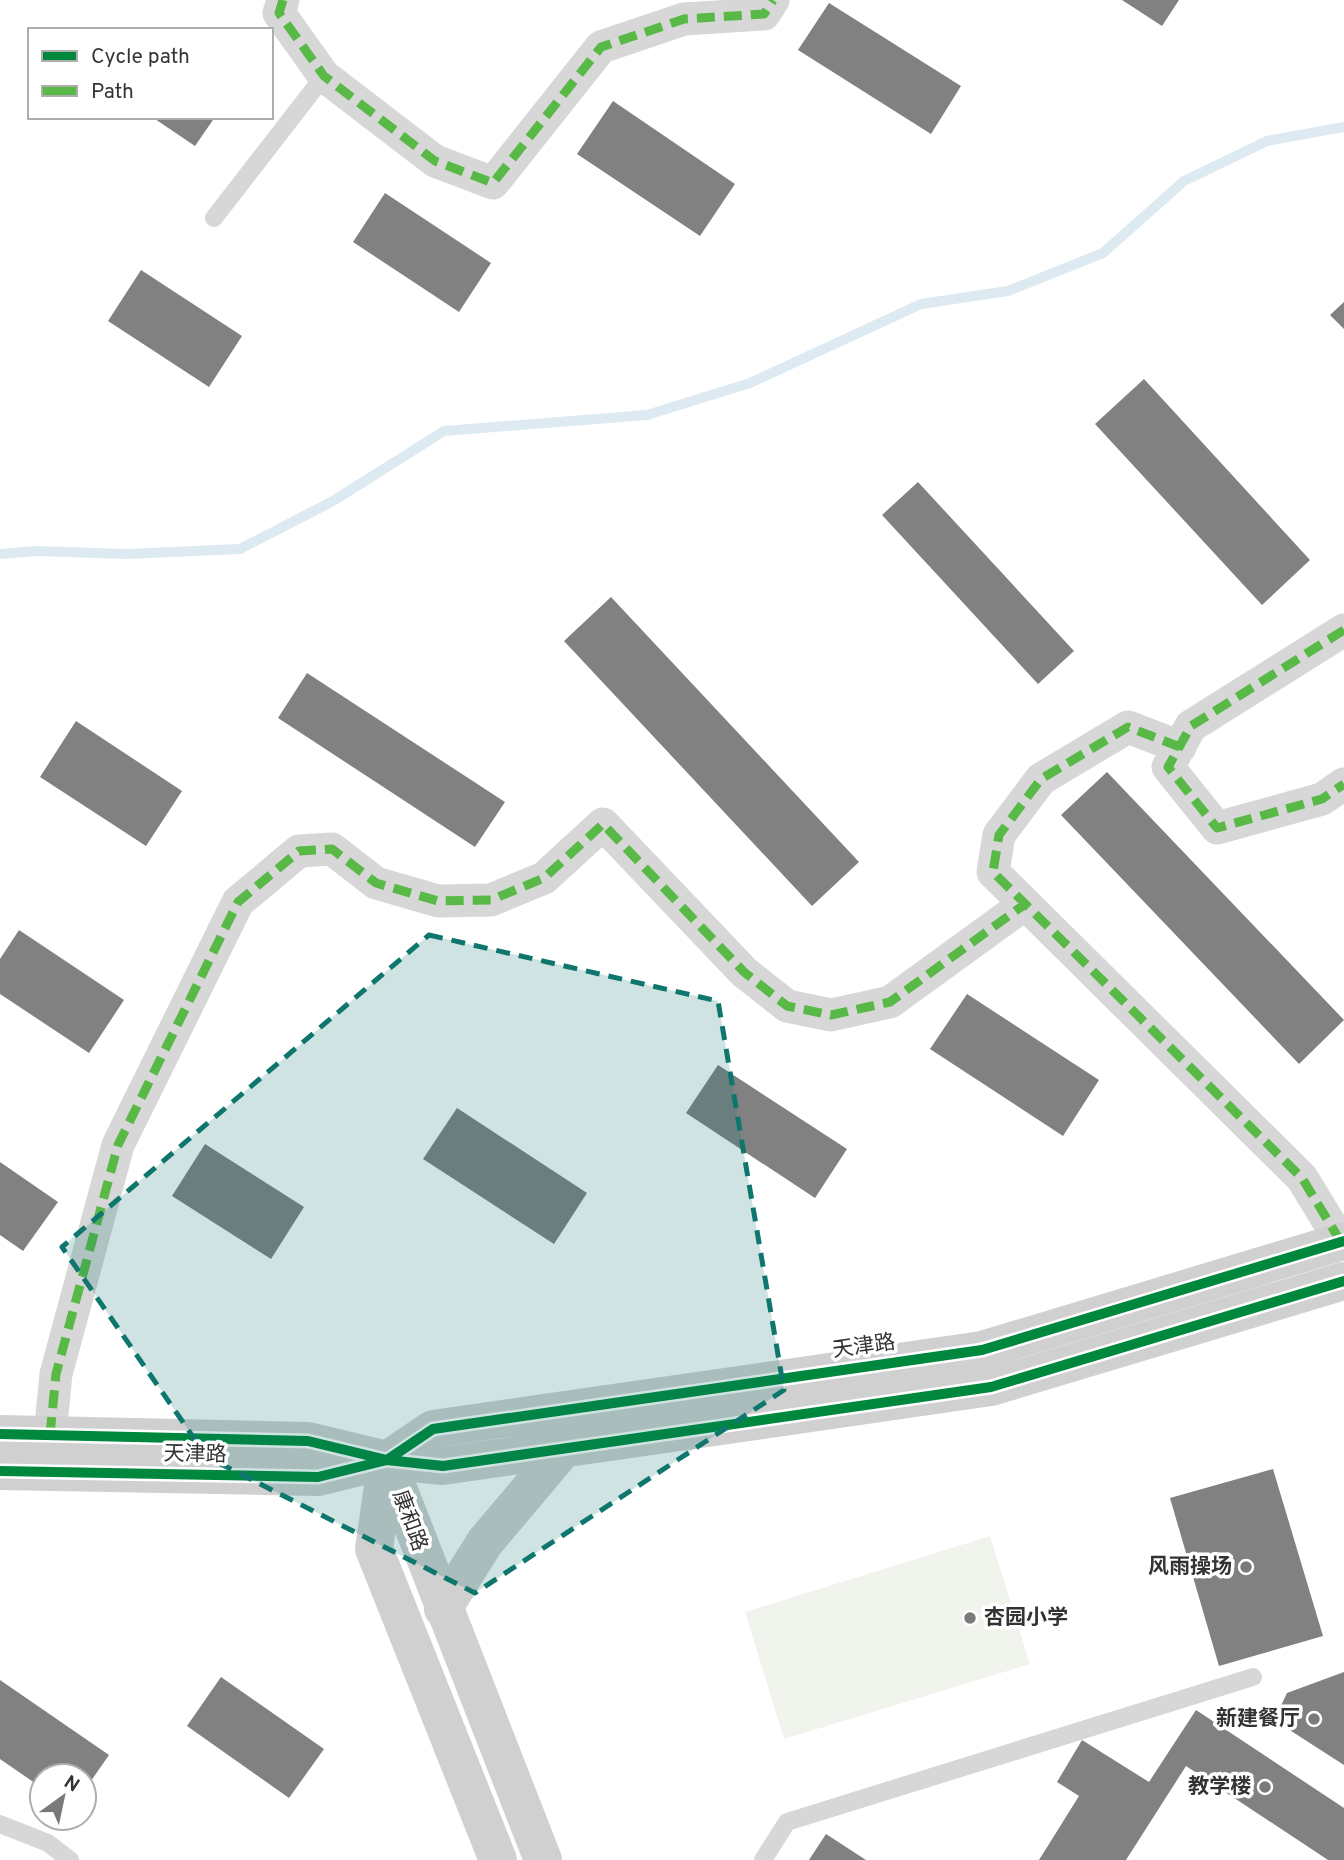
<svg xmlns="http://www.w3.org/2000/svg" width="1344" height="1860" font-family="Overpass,'Noto Sans SC',sans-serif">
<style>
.green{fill:#f1f4ed}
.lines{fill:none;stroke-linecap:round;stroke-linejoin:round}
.stream{stroke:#ddeaf2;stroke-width:10}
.building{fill:#818181}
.lane{stroke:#d7d7d7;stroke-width:18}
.street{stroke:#d7d7d7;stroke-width:33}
.secondary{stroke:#d0d0d0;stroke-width:38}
.quiet{stroke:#58b947;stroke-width:9;stroke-dasharray:18 9;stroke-linecap:butt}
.cycleway-casing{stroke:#fff;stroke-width:15}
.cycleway{stroke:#00873e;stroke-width:10}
.marked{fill:#0f766e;fill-opacity:0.2;stroke:#0f766e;stroke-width:5;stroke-dasharray:14 9;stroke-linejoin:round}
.poi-dot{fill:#7a7a7a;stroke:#fff;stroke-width:2.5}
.labels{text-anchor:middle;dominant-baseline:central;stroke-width:7;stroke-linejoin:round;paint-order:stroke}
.street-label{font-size:21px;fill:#333;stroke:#fff}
.poi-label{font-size:21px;font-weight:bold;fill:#333;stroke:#fff;text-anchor:end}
</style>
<rect width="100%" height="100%" fill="#fff"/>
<path class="green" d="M990,1536l40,128 -246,75 -39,-127z"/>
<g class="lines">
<path class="stream" d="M0,554l36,-3 90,3 114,-5 93,-48 111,-70 203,-16 103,-32 171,-79 87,-13 95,-38 81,-72 83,-40 77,-14"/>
</g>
<path class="building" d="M1122,0h57l-17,26z
M829,3l132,83 -30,48 -133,-84z
M613,101l122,83 -35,52 -123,-82z
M152,117h63l-20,29z
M385,193l106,70 -32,49 -106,-70z
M141,270l101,66 -33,51 -101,-66z
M1344,302v27l-14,-14z
M1144,379l166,181 -48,45 -167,-181z
M918,482l156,169 -36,33 -156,-169z
M611,597l248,265 -47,44 -248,-265z
M307,673l198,129 -30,45 -197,-129z
M76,721l106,70 -36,55 -106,-69z
M1107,772l237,248 -45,44 -238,-249z
M19,930l105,70 -35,53 -89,-59v-35z
M967,994l132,86 -36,56 -133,-87z
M718,1065l129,84 -32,49 -129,-85z
M457,1108l130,85 -33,51 -131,-85z
M205,1144l99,63 -33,52 -99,-63z
M0,1162l58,40 -35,49 -23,-16z
M1273,1469l50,167 -104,30 -49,-168z
M1344,1672v93l-56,-36 -9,-19 8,-17z
M221,1677l103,72 -35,49 -102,-72z
M0,1680l109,75 -25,36v-15h-42v12l-42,-29z
M1196,1710l148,98v52h-16l-142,-94 -60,94h-87l40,-64 -22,-14 25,-42 67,42z
M826,1834l40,26h-57z"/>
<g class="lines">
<path class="lane" d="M214,218l110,-142
M0,1824l48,19 22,17
M763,1860l24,-38 466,-145"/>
<path class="street" d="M283,0l-4,13 45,63 111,85 58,22 108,-136 83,-28 80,-5 9,-14
M1344,630l-153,96 -23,41 49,61 105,-29 22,-15
M1180,747l-52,-20 -87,52 -42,56 -6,37 309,306 39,64
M50,1435l6,-61 62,-229 120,-243 61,-51 33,-2 44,34 62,18 53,-1 53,-22 59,-54 141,148 43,34 44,9 59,-13 135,-98"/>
<path class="secondary" d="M0,1434l308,7 79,19 56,6 548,-79 353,-106
M387,1460l156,400
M386,1465l-12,84 124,311
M0,1471l318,6 69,-17 46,-31 549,-79 362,-109
M443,1609l42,-67 81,-96"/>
<path class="quiet" d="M283,0l-4,13 45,63 111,85 58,22 108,-136 83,-28 80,-5 9,-14
M1344,630l-153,96 -23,41 49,61 105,-29 22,-15
M1180,747l-52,-20 -87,52 -42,56 -6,37 309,306 39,64
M50,1435l6,-61 62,-229 120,-243 61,-51 33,-2 44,34 62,18 53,-1 53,-22 59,-54 141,148 43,34 44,9 59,-13 135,-98"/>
<defs>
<path id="cycleway" d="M0,1434l308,7 79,19 56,6 548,-79 353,-106
M0,1471l318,6 69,-17 46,-31 549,-79 362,-109"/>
</defs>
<use href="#cycleway" class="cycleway-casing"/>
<use href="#cycleway" class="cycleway"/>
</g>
<path class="marked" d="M429,935l289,66 66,389 -309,203 -268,-136 -145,-210z"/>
<g class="poi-dot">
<circle cx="1246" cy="1567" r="7"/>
<circle cx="970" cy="1618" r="7"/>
<circle cx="1314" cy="1719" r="7"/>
<circle cx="1265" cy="1787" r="7"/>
</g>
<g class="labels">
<g class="street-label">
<text transform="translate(864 1347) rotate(-8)">天津路</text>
<text transform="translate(195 1455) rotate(1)">天津路</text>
<text transform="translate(409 1521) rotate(70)">康和路</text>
</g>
<g class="poi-label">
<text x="1232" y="1567">风雨操场</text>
<text x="984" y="1618" text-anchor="start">杏园小学</text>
<text x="1300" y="1719">新建餐厅</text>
<text x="1251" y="1787">教学楼</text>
</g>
</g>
<rect x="28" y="28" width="245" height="91" fill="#ffffff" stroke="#adadad" stroke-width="2"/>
<rect x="42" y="51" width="35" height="10" fill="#00873e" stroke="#adadad" stroke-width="2"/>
<text x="91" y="63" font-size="21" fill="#333333">Cycle path</text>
<rect x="42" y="86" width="35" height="10" fill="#58b947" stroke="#adadad" stroke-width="2"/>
<text x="91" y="98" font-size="21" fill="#333333">Path</text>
<g transform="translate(63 1797) rotate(33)"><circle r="33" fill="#ffffff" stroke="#adadad" stroke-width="2"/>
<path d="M0-5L12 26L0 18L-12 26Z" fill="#7a7a7a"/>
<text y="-10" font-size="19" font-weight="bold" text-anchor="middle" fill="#333333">N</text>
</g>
</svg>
